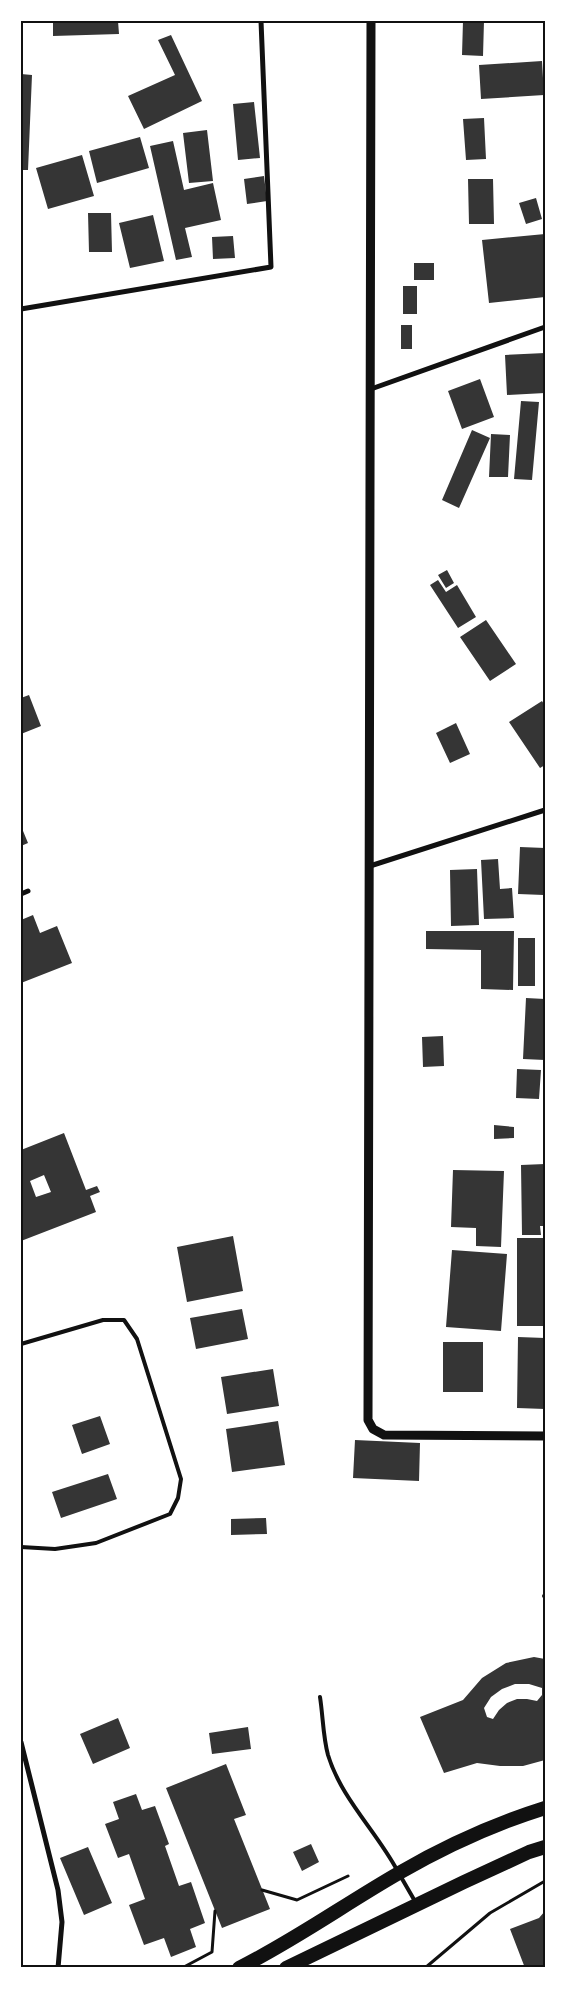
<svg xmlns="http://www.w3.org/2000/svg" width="566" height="1989" font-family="'DM Sans',sans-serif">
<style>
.building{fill:#353535;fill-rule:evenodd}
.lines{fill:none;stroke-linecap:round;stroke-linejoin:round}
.path{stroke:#111;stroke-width:3}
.service{stroke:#111;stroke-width:4}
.minor{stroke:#111;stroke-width:5}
.tertiary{stroke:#111;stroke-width:9}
.trunk{stroke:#111;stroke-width:14}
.neatline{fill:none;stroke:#111;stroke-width:2}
</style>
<rect width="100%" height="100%" fill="#fff"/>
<path class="building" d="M53,21h65l1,13 -66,2z
M463,21h21l-1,35 -21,-1z
M171,35l31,66 -58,28 -16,-33 47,-21 -17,-35z
M542,61l2,34 -63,4 -2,-34z
M21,74l11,1 -4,95h-7z
M254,102l6,56 -22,2 -5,-56z
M484,118l2,41 -20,1 -3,-41z
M207,130l6,51 -24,2 -6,-50z
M140,137l9,31 -52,15 -8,-32z
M173,141l11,49 29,-7 8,37 -36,8 7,29 -16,3 -26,-114z
M82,155l12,41 -46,13 -12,-41z
M264,176l3,25 -20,3 -3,-25z
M468,179h25l1,45h-25z
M536,198l6,21 -16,5 -7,-21z
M88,213h23l1,39h-23z
M153,215l11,46 -34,7 -11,-45z
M545,234v63l-56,6 -7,-63z
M233,236l2,22 -22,1 -1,-22z
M414,263h20v17h-20z
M403,286h14v28h-14z
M401,325h11v24h-11z
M545,353v40l-38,2 -2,-40z
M480,379l14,38 -32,12 -14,-38z
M521,401l18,1 -7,78 -18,-1z
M472,430l18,8 -31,70 -17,-8z
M491,434l19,1 -2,42h-19z
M447,570l7,13 -8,5 -8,-13z
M438,580l8,12 11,-7 19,32 -18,11 -28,-43z
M486,620l30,44 -26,17 -30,-44z
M29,695l12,31 -20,8v-36z
M542,701l3,5v59l-5,3 -31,-46z
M456,723l14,31 -20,9 -14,-30z
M21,826l7,17 -7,3z
M520,847l25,1 -1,47 -26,-1z
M498,859l2,30 12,-1 2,30 -30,1 -3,-59z
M477,869l2,56 -28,1 -1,-56z
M33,915l7,18 17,-7 15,37 -51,20v-63z
M426,931h88l-1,59 -32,-1v-39l-55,-1z
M518,938h17v48h-17z
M526,998l19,1v61l-22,-1z
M443,1036l1,30 -21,1 -1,-30z
M517,1069l24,1 -2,29 -23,-1z
M494,1125l20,2v11l-20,1z
M64,1133l22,57 11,-4 3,6 -10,4 6,16 -75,29v-91zM44,1175l7,17 -15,5 -6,-16z
M545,1164v62h-5l1,9h-19l-1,-70z
M453,1170l51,1 -3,76 -25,-1v-18l-25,-1z
M233,1236l10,55 -56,11 -10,-55z
M517,1238h28v88h-28z
M452,1250l55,4 -6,77 -55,-4z
M242,1309l6,30 -52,10 -6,-31z
M518,1337l27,1v71l-28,-1z
M443,1342h40v50h-40z
M273,1369l6,37 -52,8 -6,-37z
M100,1416l10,28 -28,10 -10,-29z
M278,1421l7,44 -53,7 -6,-43z
M355,1440l65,3 -1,38 -66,-3z
M108,1474l9,25 -56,19 -9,-26z
M266,1518l1,16 -36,1v-16z
M534,1657l11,2v101l-22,6h-23l-23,-3 -33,10 -24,-56 43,-17 19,-22 24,-15zM515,1684h14l13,4v7l-5,6 -10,-2h-10l-10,4 -8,7 -6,9 -6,-2 -3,-9 7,-11 11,-8z
M118,1718l12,30 -37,16 -13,-30z
M248,1727l3,22 -39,5 -3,-21z
M226,1764l20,51 -12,4 36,90 -48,19 -56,-140z
M136,1794l6,16 13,-4 14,38 -4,2 14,40 12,-4 14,41 -15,6 6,18 -25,10 -7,-19 -20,7 -15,-40 16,-6 -16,-45 -11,4 -13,-34 14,-5 -6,-17z
M311,1844l8,18 -17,9 -9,-19z
M88,1847l24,56 -28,12 -24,-57z
M545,1911v57h-20l-15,-39 29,-11z"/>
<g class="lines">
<path class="path" d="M262,1890l35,10 51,-24
M182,1968l30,-16 3,-41
M425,1968l65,-55 55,-32"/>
<path class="service" d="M21,1344l82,-24h21l13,19 44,140 -3,19 -8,16 -74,29 -41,6 -34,-2
M544,1596h1
M320,1697c3,19 3,40 8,58 13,43 48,76 69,115
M401,1877l15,26"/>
<path class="minor" d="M21,309l250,-42 -10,-246
M371,389l174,-62
M370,866l175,-56
M21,894l7,-3
M21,1742l37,148 4,32 -4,46"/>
<path class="tertiary" d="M371,21l-3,1399 5,9 11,6 161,1"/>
<path class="trunk" d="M239,1968c56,-28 106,-64 160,-95 47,-27 95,-49 146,-65
M286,1968l178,-86 65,-30 16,-5"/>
</g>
<rect width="566" height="1989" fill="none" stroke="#ffffff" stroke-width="45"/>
<rect x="22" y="22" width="522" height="1944" class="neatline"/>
</svg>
